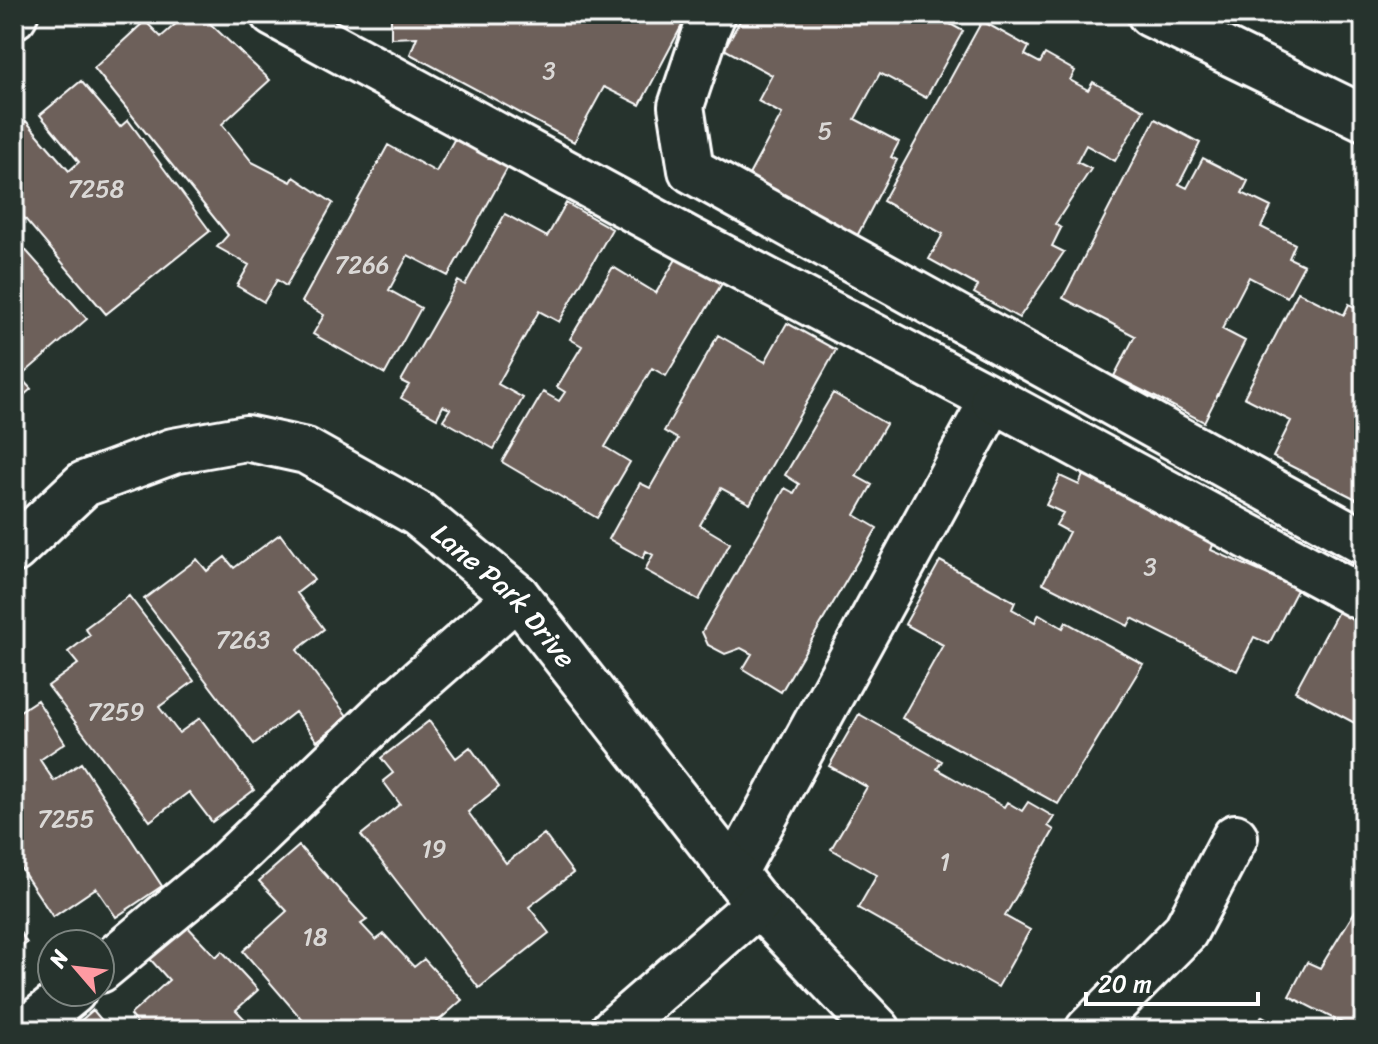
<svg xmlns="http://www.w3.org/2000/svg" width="1378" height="1044" font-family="Sriracha,sans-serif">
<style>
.building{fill:#6d615a;stroke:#fff;stroke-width:2}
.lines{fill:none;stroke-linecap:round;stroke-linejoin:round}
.minor-casing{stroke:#fff;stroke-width:50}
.minor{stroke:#26332d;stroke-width:44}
.labels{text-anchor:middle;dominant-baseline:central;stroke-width:6;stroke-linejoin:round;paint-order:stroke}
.number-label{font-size:24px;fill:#dad8d6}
.street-label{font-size:28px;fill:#fff;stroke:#26332d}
</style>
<rect width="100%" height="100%" fill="#26332d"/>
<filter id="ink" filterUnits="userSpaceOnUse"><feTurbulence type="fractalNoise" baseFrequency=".0125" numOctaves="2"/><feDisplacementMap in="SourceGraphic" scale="16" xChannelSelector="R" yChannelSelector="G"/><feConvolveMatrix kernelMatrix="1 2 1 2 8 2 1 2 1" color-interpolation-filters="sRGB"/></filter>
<g filter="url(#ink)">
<path class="building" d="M187,14h13l70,66 -48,44 30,38 39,20 3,-5 39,26 -47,83 -9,-6 -13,22 -27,-16 12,-21 -32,-18 11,-12 -134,-167 51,-47 16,16z
M391,14h297l-48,91 -36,-18 -30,55 -164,-88 7,-17 -26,1z
M744,14h188l31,17 -37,67 -46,-25 -25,46 44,23 -8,15 6,3 -41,78 -107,-63 33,-61 -24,-13 14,-26 -48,-26z
M982,21l47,26 -4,8 15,8 5,-9 30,17 -5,9 18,10 5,-8 51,28 -29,51 -29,-16 -9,17 14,7 -36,55 6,4 -9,18 12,6 -45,66 -45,-25 4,-7 -49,-27 14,-25 -60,-33z
M81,81l39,46 8,-7 82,111 -104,83 -92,-108v-75l12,-10 43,50 10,-9 -39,-47z
M1155,119l45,24 -21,41 8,4 16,-30 45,23 -6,12 29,14 -10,20 34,17 -6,14 15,7 -17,32 -38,-20 -27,52 23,12 -41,81 -90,-46 21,-40 -72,-38z
M455,138l53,29 -60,109 -40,-21 -19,35 32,18 -36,66 -72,-40 11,-19 -22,-13 86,-157 48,27z
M566,203l46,26 -53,93 -20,-11 -41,73 25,14 -29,51 -51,-29 7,-11 -7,-3 -6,12 -36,-20 8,-13 -8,-4 57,-100 7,4 40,-71 42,23z
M14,237l73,82 -67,58 11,12 -17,15z
M679,254l45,26 -58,96 -14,-8 -47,79 25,15 -33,56 -95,-56 41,-70 16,9 6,-9 -8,-5 25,-41 -12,-7 43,-72 43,26z
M1298,292l46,23 5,-11 15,8v134l-3,6 3,1v44l-2,5 -89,-45 18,-36 -47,-24z
M787,323l49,27 -86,154 -29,-16 -21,37 30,18 -31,57 -54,-30 8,-15 -7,-4 -3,7 -34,-19 31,-56 10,5 28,-49 -14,-8 54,-96 47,27z
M833,393l53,31 -30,52 16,9 -17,30 22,13 -96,164 -38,-23 9,-15 -11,-6 -16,6 -17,-9 -6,-13 83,-144 9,5 5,-9 -14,-9z
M1083,475l41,17 92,46 -5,12 87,38 -29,56 -15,-7 -17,34 -105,-53 -4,8 -85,-43 26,-51 -13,-7 7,-12 -17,-8 14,-29 19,9z
M280,534l34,46 -17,13 27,36 -27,21 51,67 -31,24 -22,-29 -41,32 -110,-145 53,-40 10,12 18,-14 9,11z
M940,561l75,41 -3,7 23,13 4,-8 24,14 3,-6 77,42 -85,140 -156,-86 41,-73 -38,-21z
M129,596l65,85 -35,26 20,26 21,-15 54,72 -42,32 -23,-30 -39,29 -102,-135 30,-22 -10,-12 22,-17 -5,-7z
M1341,606l23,13v109l-69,-37z
M37,700l28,43 -25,17 14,21 27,-18 81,123 -46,31 -20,-29 -43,29 -39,-59v-143z
M859,714l83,47 -5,8 67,38 3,-5 15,9 6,-9 26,15 -6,9 6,4 -49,86 25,14 -32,57 -140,-79 19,-33 -46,-26 36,-62 -38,-21z
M429,721l27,37 14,-11 29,40 -31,25 38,51 38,-29 29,39 -44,34 20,26 -70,55 -118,-153 39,-31 -17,-23 10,-8 -12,-15z
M299,846l68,74 -6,4 15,16 8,-6 30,33 10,-8 38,41 -34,30h-117l-68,-79 44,-40 -28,-30z
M1357,908l7,3v119h-8l-67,-34 18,-34 13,6z
M14,923l13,20 -13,9z
M187,926l29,31 6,-6 36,39 -22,20 19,20h-113l-12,-15 39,-35 -19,-21z
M93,1010l17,20h-40z
M1262,1016l26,14h-34z"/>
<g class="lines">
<defs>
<g id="minor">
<path d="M273,14l415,225 305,160 -259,474"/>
<path d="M713,14l-6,14 -26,78 10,64 673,372"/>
<path d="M1150,14l214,104"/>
<path d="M14,16l1,-2"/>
<path d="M993,399l371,200"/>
<path id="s1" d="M14,550l70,-66 89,-33 73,-13 60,13 112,63 99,82 241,308 120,126"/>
<path d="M100,970l123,-102 163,-157 131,-115"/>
<path d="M26,1030l47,-38"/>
<path d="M613,1030l145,-126"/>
<path d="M1088,1030l97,-98 50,-95"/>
</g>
</defs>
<use href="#minor" class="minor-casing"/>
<use href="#minor" class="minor"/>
</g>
</g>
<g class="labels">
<g class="number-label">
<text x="549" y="71">3</text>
<text x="825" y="131">5</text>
<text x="96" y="189">7258</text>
<text x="362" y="265">7266</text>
<text x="1150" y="567">3</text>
<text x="243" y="640">7263</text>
<text x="116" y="712">7259</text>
<text x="66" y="819">7255</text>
<text x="434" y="849">19</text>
<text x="945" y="862">1</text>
<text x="315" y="937">18</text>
</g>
<g class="street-label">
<text stroke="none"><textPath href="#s1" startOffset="574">Lane Park Drive</textPath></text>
</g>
</g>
<rect width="1378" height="1044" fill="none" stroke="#26332d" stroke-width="48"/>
<rect x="24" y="24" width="1330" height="996" fill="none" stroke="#fff" stroke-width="3" filter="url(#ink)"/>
<g transform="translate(76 968) rotate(298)"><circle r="38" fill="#26332d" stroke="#7d8581" stroke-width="2"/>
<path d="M0-6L14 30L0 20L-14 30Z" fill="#ff9aa2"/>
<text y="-12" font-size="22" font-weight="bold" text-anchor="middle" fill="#ffffff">N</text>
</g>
<path d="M1086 992v12h172v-12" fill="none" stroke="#ffffff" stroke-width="4"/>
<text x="1098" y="992" font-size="24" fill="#ffffff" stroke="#26332d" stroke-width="6" paint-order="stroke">20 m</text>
</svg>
